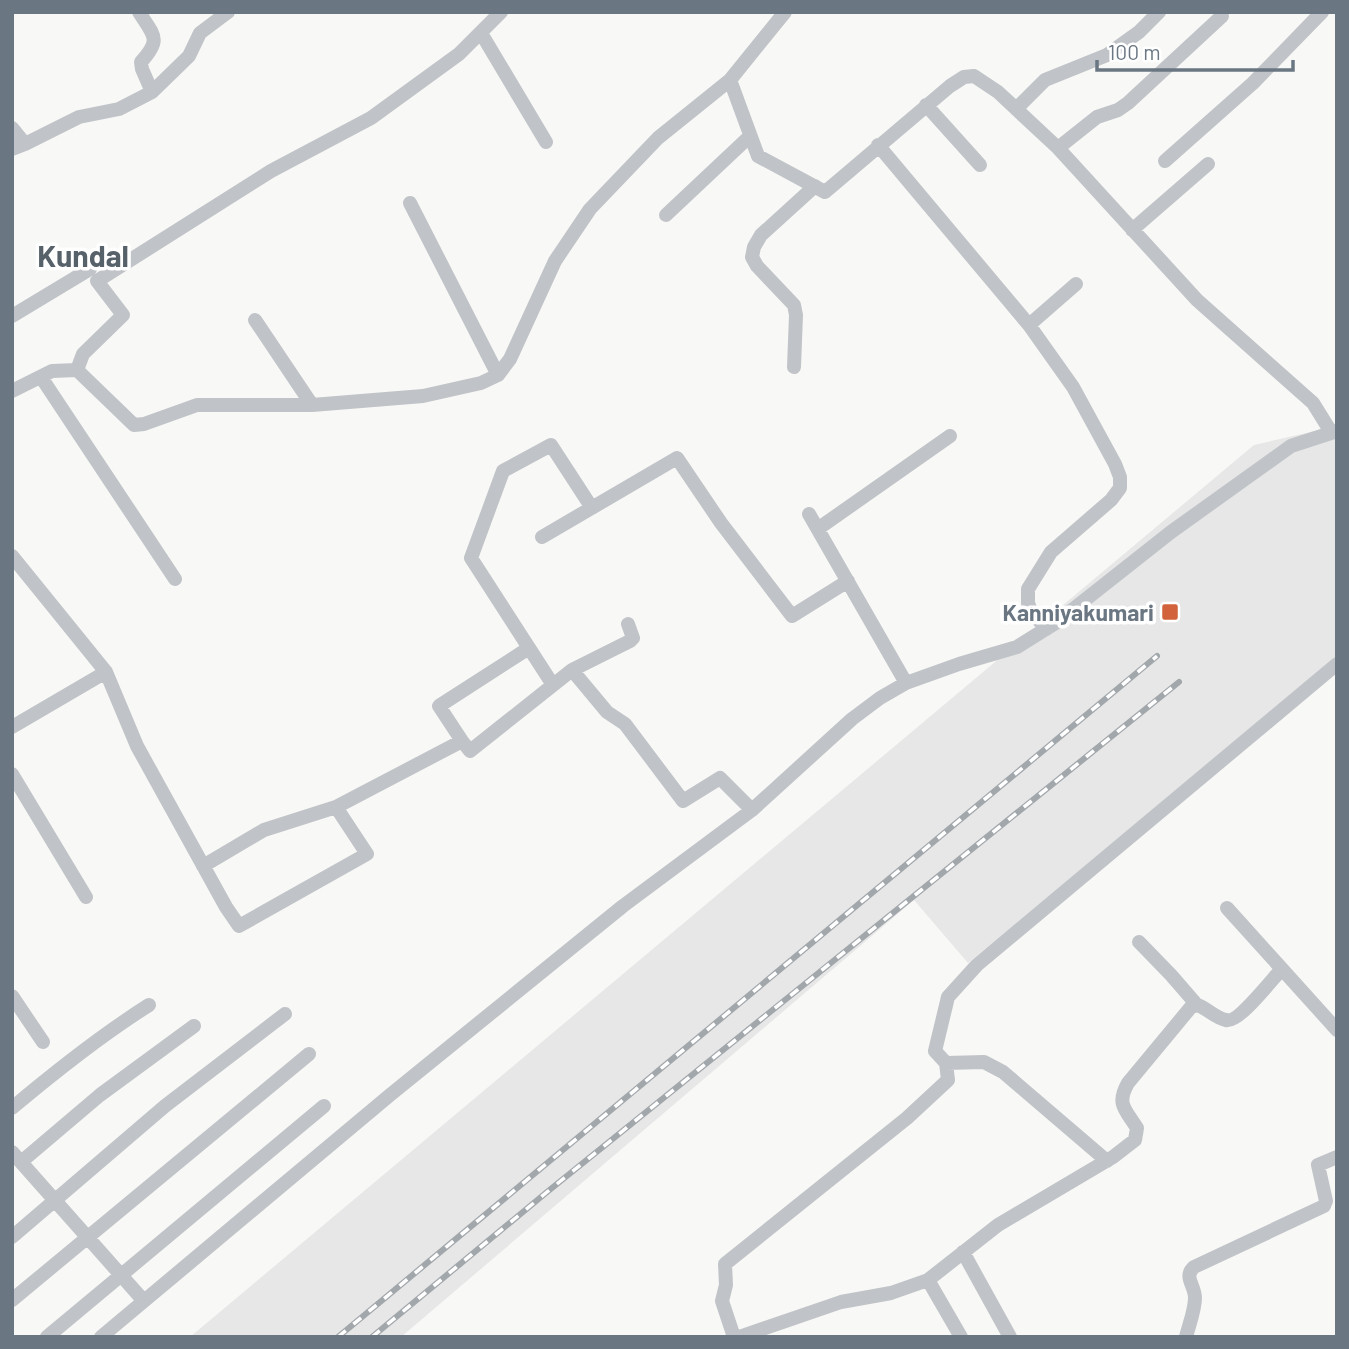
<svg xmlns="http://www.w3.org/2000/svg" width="1349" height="1349" font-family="Barlow,sans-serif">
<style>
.built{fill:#e6e7e6}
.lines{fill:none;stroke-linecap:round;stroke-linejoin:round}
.minor{stroke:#c0c3c7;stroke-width:14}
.rail-casing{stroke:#a2a7ac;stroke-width:6}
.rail{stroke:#fff;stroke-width:3.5;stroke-dasharray:10;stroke-linecap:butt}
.poi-dot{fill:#d2623b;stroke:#fff;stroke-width:2.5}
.labels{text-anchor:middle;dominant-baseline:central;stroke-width:7;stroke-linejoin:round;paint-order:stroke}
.poi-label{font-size:23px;font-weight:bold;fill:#6a7783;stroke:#fff;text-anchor:end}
.district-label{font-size:30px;font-weight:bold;fill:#576169;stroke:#fff}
</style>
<rect width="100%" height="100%" fill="#f8f8f6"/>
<path class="built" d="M1337,426v232l-369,305 -54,-63 -513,437h-211l1064,-892z"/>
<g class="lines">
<path class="minor" d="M481,33l65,109
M730,80l28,76 67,36 125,-106 14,-9 10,-1 24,16 60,56 139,152 116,103 18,29
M152,92l37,-36 11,-23 28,-21
M926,105l54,60
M1016,109l29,-29 62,-25 32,-23 20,-20
M12,128l13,16 -13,5
M25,144l54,-27 40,-8 33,-17 -10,-23 -1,-7c21,-23 13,-26 -2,-50
M878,145l151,180 47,-41
M1058,148l39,-31 21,-7 10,-7 94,-87
M1165,161l88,-78 69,-71
M410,203l88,172
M666,215l84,-79
M1132,230l76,-66
M12,316l78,-47
M255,320l57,85
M1029,325l44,62 42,77 5,13v11l-9,12 -60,52 -23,37v14l3,8 15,18
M794,367l2,-52 -2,-10 -37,-39 -5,-9 2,-10 7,-12 54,-49
M77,370l6,-16 40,-39 -26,-34 174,-110 100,-53 88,-64 42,-42
M41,377l134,202
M12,391l40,-20 25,-1 57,55 10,-1 53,-19h115l111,-9 58,-13 17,-8 12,-16 45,-98 35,-52 68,-71 72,-58 55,-68
M809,514l97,169
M819,528l131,-92
M542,537l135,-79 44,65 71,93 56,-35
M12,556l94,116 31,74 89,161 13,19 128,-72 -31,-47 126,-66 8,10 102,-81 35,42 18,12 58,77 37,-23 32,32
M572,670l58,-29 3,-3 -5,-14
M553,685l-82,-127 32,-87 48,-26 41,63
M12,727l94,-55
M462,741l-23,-35 90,-58
M12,774l74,123
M203,866l61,-36 72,-23
M1227,908l55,61
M1139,942l32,33 26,30
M12,996l31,46
M946,1063l38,-1 19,10 104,89
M12,1108c44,-37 88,-72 137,-103
M12,1152l131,148
M21,1162l79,-67 94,-69
M12,1237l153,-131 120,-92
M963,1252l47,85
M928,1280l33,57
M12,1300l297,-246
M47,1337l277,-231
M101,1337l289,-242 233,-189 129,-96 100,-91 28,-21 26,-15 53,-19 58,-17 40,-25 114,-90 120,-86 46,-15
M734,1337l-12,-36 4,-16 -1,-21 182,-146 41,-38 -2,-17 -11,-12 13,-54 29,-32 360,-301
M739,1337l102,-35 50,-9 37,-13 70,-55 115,-68 22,-17 2,-12c-12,-19 -21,-24 -9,-45l63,-76 6,-2c10,3 18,13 29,15 12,4 46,-41 56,-51l55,61
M1186,1337c3,-12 9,-27 9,-39 0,-13 -12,-21 -1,-31l130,-61 2,-5 -8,-36 19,-8"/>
<defs>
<path id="rail" d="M338,1337l819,-681
M372,1337l175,-145 632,-510"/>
</defs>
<use href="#rail" class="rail-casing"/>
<use href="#rail" class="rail"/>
</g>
<rect class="poi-dot" x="1161" y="603" width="18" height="18" rx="3.5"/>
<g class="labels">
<g class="poi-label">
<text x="1154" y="612">Kanniyakumari</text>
</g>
<g class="district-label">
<text x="83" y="255">Kundal</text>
</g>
</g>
<rect width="1349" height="1349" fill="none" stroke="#6a7783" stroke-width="28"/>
<path d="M1097 60v10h196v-10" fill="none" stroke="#6a7783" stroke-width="3.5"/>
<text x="1108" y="60" font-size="21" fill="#6a7783" stroke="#ffffff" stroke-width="5" paint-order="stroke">100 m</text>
</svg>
